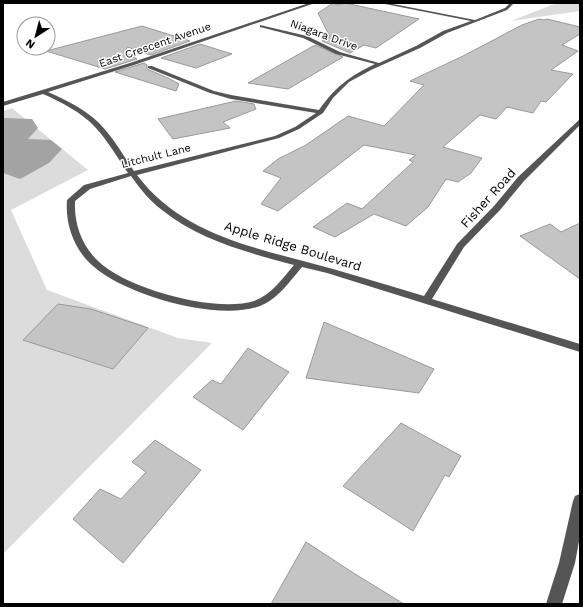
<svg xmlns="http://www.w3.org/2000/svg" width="583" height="607" font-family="'Work Sans',sans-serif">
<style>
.green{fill:#dcdcdc}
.water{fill:#a3a3a3}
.building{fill:#c4c4c4;stroke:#999}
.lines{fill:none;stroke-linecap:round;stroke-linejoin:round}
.minor{fill:#555;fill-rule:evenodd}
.labels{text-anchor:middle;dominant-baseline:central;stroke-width:3;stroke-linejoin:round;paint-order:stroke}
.far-street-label{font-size:11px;fill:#000;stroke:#fff}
.street-label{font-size:13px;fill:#000;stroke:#fff}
</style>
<rect width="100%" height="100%" fill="#fff"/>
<path class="green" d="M557,3h23v8l-69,10z
M12,108l76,62 -77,40 36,80 131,48 34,5 -209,211v-443z"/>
<path class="water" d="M3,118l29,1 6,9 -10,11 23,1 11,9 -13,14 -29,16 -17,-6z"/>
<path class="building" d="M333,3l5,2 7,-2 74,16 -43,29 -12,-3 -14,8 -28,-12 8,-4 -12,-24z
M539,19l5,1 3,-1 33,8v7l-18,11 16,6 -27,19 22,4 -27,28 -5,-1 -8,12 -26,-6 -11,12 -16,-4 -37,32 39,11 -11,15 -13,9 -12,-3 -18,28 -22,19 -32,-12 -39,23 -22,-10 34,-24 15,6 51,-47 -4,-2 7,-5 -52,-10 -86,66 -17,-7 20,-26 -18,-7 15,-12 28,-14 42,-29 36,10 40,-41 -14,-4 53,-25 59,-31z
M142,26l48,15 -39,14 -24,-8 -2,5 12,7 -32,10 -59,-18z
M200,44l32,10 -36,14 -35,-10z
M315,45l28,12 -55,32 -40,-6z
M144,63l3,2v4l21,9 11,6 -3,7 -61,-19z
M236,101l18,3 2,5 -33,13 7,6 -57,11 -15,-20z
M580,223v56l-60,-43 30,-12 11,8z
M58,304l33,5 57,19 -35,41 -90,-29z
M324,322l110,47 -15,24 -113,-15z
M248,348l41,24 -46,58 -50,-33 19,-17 9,4z
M401,423l60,33 -12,21 -4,-2 -32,56 -70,-45z
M155,440l46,30 -78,93 -50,-44 27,-30 21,10 25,-27 -14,-10z
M306,542l49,32 49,30h-133z"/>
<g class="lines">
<path class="minor" d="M309,3h6l-181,62 -86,27c18,8 37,17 51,31 14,14 24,32 35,48l141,-35 20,-9 21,-14 -85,-14 -21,-6 -62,-25v-2h4l62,25 17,4 88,15c16,-23 31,-34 56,-46l-39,-10 -33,-16 -43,-11v-2l47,11 33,16 39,11 37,-17 27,-15 28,-10 -91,-18h8l87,17 30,-12 5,-5h4l-7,7 -60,23 -27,15 -49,22 -22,12 -16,16 -10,15 -24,16 -20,9 -142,37c47,63 126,74 196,94 31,9 61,18 91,27l33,-52 37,-38 24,-29 62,-58v6l-56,56 -24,29 -36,37 -32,52 148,45v8l-253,-79 -25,-6c-12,14 -24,32 -42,39 -42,16 -135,-11 -167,-40 -19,-16 -28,-42 -26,-66l17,-15 44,-12c-11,-16 -20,-32 -33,-46 -14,-15 -34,-25 -52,-33l-40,12v-4l127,-39zM131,176c9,13 19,25 31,34 37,30 87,43 132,55 -11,13 -23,30 -40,36 -39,12 -127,-12 -156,-40 -17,-16 -24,-38 -23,-60l15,-12z
M580,494v42l-5,27 -13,41h-16l13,-41 14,-62 2,-5z"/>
</g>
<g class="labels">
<g class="far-street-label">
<text transform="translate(324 35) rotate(20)">Niagara Drive</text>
<text transform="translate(155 45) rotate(-19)">East Crescent Avenue</text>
<text transform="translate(156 156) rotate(-14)">Litchult Lane</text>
</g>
<g class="street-label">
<text transform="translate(488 198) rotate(-48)">Fisher Road</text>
<text transform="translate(293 246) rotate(17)">Apple Ridge Boulevard</text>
</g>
</g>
<rect width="583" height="607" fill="none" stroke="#000000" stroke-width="8"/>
<g transform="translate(36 36) rotate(216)"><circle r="19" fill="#ffffff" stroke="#999999"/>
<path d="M0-3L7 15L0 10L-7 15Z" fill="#000000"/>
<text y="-6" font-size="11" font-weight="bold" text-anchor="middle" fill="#000000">N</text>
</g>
</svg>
